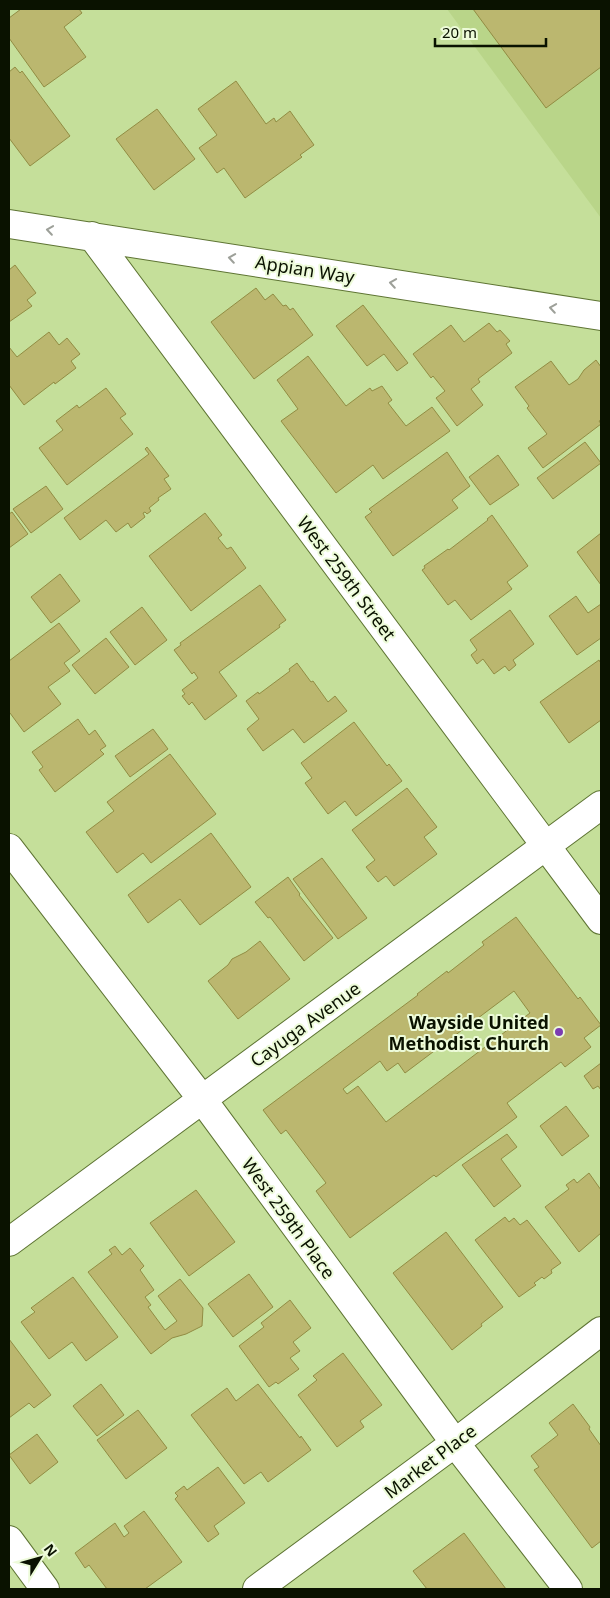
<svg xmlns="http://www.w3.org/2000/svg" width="610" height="1598" font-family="'Noto Sans',sans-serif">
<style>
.built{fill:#b9d589}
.building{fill:#bbb76f;stroke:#918c43;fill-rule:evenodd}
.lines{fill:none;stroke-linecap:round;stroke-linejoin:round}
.minor-casing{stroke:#5e7433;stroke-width:30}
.minor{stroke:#fff;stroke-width:28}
.oneway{stroke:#9da099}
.poi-dot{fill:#7b3cb2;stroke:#edfbd9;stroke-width:2}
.labels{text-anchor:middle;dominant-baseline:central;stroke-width:4;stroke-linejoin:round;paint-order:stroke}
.street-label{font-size:18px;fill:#0a1200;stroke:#edfbd9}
.poi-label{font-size:18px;font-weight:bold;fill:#0a1200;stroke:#edfbd9;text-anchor:end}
</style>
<rect width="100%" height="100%" fill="#c5df9a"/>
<path class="built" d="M447,9h154v209z"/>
<path class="building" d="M21,9h58l3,4 -18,14 22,30 -42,30 -35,-49v-20z
M473,9h128v58l-55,41z
M15,67l5,6 2,-2 48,65 -40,30 -21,-28v-66z
M236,81l30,43 8,-6 2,4 14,-11 24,34 -14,10 2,2 -57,41 -21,-30 -7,5 -18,-25 18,-13 -19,-26z
M157,109l38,50 -41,31 -38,-51z
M15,265l21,28 -9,7 5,6 -23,16v-52z
M256,288l9,12 8,-6 10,12 3,-1 4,5 3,-2 20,27 -59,44 -43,-57z
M363,305l45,58 -11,8 -13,-17 -17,12 -31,-40z
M489,323l8,9 3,-2 10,11 -4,3 6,9 -34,26 2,3 -9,7 12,16 -26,21 -21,-28 9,-7 -12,-15 -2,2 -18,-24 38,-29 13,17z
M49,332l10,13 8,-7 13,16 -9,7 5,7 -21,16 -1,-2 -30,23 -15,-20v-38l8,10z
M308,356l38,50 24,-18 2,3 10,-5 10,14 -4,3 18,23 26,-19 18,24 -67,48 -10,-14 -37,28 -55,-72 17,-12 -21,-29z
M596,360l5,7v53l-2,1 2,3 -58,44 -15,-20 19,-14 -20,-26 2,-2 -14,-19 36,-26 18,24 9,-6 6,-9z
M106,388l20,26 -6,4 13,16 -66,51 -28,-37 24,-18 -7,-9 21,-16 2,3z
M585,442l16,21 -48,36 -16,-21z
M147,447l22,29 -5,3 7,10 -13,9 1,2 -10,8 2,3 -4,3 -2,-2 -2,1 2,4 -14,11 -3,-5 -12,9 -10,-12 -26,20 -16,-22 85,-64 -4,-5z
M447,452l23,34 -18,14 6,8 -65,48 -28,-39 7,-5 -3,-3z
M498,455l21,30 -29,20 -21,-28z
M46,486l17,23 -32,24 -18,-24z
M12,512l16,22 -19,14v-34z
M205,513l17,22 -4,3 9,11 4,-2 15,21 -55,43 -42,-55z
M492,515l36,51 -21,16 5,7 -41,31 -16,-20 -7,5 -26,-35 3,-2 -1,-2 24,-17 1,1 39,-30 -1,-1z
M601,533v52l-24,-33z
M60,574l20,27 -29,22 -20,-26z
M260,585l26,35 -7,5 1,2 -61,45 18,24 -32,24 -13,-18 -3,3 -7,-9 3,-2 -3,-4 16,-12 -4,-6 -2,2 -18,-24 7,-5 -1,-2z
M576,596l12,17 13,-9v34l-24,17 -28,-39z
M142,607l25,33 -32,25 -25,-33z
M510,610l24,34 -21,16 3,5 -7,6 -4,-5 -11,8 -11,-15 -6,5 -6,-9 6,-5 -7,-10z
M59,623l21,28 -16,12 6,8 -22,16 13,17 -37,28 -14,-19 -1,1v-53z
M106,638l23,29 -34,27 -23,-29z
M599,660l1,2 1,-1v59l-32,23 -29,-41z
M297,663l14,19 2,-1 15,21 7,-6 12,15 -43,32 -11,-14 -30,22 -16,-22 12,-10 -13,-18 12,-9 1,2 31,-23 -1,-2z
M78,719l11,16 6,-5 11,16 -6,4 4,4 -49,38 -16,-22 4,-3 -11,-15z
M354,722l33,44 2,-2 13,17 -46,35 -11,-15 -17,13 -23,-31 7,-5 -11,-15z
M153,729l15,20 -38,28 -15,-21z
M170,754l46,60 -65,49 -8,-10 -26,20 -31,-41 28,-21 -7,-9z
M407,788l30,39 -13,10 13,17 -43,32 -8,-10 -8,6 -12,-15 9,-7 -23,-30z
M211,833l40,54 -51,38 -20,-26 -32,24 -20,-28z
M322,858l45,60 -29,21 -45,-60z
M288,877l12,17 -1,1 34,43 -29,23 -34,-44 -2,1 -13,-16z
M516,917l62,82 2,-2 21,28 -17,13 7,9 -26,20 -4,-5 -54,41 10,14 -81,60 -2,-2 -84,63 -34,-47 10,-8 -40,-53 -5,4 -18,-24 155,-115 -1,-1 30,-23 1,2 36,-28 -2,-3zM514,991l16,22 -144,109 -28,-36 -11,8 -4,-5 37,-28 7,10 11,-8 7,10z
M260,941l30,38 -52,40 -30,-38 20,-16 4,-6 14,-7z
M601,1063v27l-3,-4 -5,3 -9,-13z
M566,1106l23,30 -27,20 -22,-30z
M507,1134l10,13 -16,12 20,27 -27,21 -32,-42z
M589,1173l12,17v43l-22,19 -34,-45 24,-18 -3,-4 8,-6 3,4z
M196,1190l39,52 -46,34 -39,-53z
M505,1217l4,5 5,-4 6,7 7,-5 34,43 -10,7 1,3 -8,6 -2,-2 -8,6 2,2 -17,12 -44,-57z
M446,1232l57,75 -22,17 1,2 -30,24 -59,-77z
M115,1246l7,9 8,-7 14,18 -4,4 14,20 -9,7 6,8 -3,2 17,23 12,-9 -19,-25 22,-17 23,29 -1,18 -16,8 -14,4 -21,16 -63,-82 24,-18 -3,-4z
M249,1274l24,33 -40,30 -25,-33z
M73,1277l45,60 -32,24 -14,-19 -23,17 -28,-37 14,-10 -4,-4z
M290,1300l21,28 -18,14 7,9 -10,7 9,11 -21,15 -2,-2 -7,5 -30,-41 25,-19 -3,-4z
M9,1339l42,56 -17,13 -5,-5 -20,15z
M343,1353l39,52 -22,16 4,6 -27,20 -39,-52 19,-15 -4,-4z
M101,1384l23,31 -27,21 -24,-30z
M258,1384l42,54 1,-2 10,14 -43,32 -7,-10 -17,12 -53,-69 36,-27 9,13z
M573,1404l17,23 -1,2 12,17v95l-9,7 -58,-78 5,-3 -8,-11 27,-21 -9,-12z
M138,1410l29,38 -41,31 -29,-39z
M37,1434l21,28 -28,22 -21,-29z
M218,1467l27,36 -31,23 5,8 -11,8 -33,-43 3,-3 -3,-3 9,-7 3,4z
M144,1511l38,51 -37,27h-38l-18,-24 -4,3 -10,-15 40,-30 9,14 5,-4 -5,-7z
M464,1533l42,56h-79l-14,-18z"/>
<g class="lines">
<defs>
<path id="minor" d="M9,224l592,92
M92,236l509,684
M9,848l193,251 253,344 113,146
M9,1242l592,-437
M9,1540l36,49
M257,1589l198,-146 146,-112"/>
</defs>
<use href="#minor" class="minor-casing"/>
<use href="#minor" class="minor"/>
</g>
<defs><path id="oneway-chevron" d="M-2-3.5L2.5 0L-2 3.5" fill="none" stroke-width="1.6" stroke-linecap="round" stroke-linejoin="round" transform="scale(1.25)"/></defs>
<g class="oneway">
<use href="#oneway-chevron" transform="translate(50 230) rotate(-172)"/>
<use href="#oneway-chevron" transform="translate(232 258) rotate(-171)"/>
<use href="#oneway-chevron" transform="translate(393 283) rotate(-171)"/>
<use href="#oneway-chevron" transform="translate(553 308) rotate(-171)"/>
</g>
<circle class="poi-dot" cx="559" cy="1032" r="5"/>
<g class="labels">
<g class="street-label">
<text transform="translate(305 269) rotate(9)">Appian Way</text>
<text transform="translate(347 578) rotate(53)">West 259th Street</text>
<text transform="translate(305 1024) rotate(-36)">Cayuga Avenue</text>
<text transform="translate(289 1218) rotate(54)">West 259th Place</text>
<text transform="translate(430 1461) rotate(-37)">Market Place</text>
</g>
<g class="poi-label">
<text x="549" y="1022">Wayside United<tspan x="549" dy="21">Methodist Church</tspan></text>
</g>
</g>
<rect width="610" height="1598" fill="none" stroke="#0a1200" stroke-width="20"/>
<g transform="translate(40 1558) rotate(53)" stroke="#edfbd9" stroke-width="4" paint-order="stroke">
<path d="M0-4L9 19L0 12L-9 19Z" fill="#0a1200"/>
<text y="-8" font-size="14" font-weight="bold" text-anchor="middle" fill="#0a1200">N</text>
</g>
<path d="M435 38v8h111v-8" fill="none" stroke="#0a1200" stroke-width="2.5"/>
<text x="442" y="38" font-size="15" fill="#0a1200" stroke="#edfbd9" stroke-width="4" paint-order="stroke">20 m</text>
</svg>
